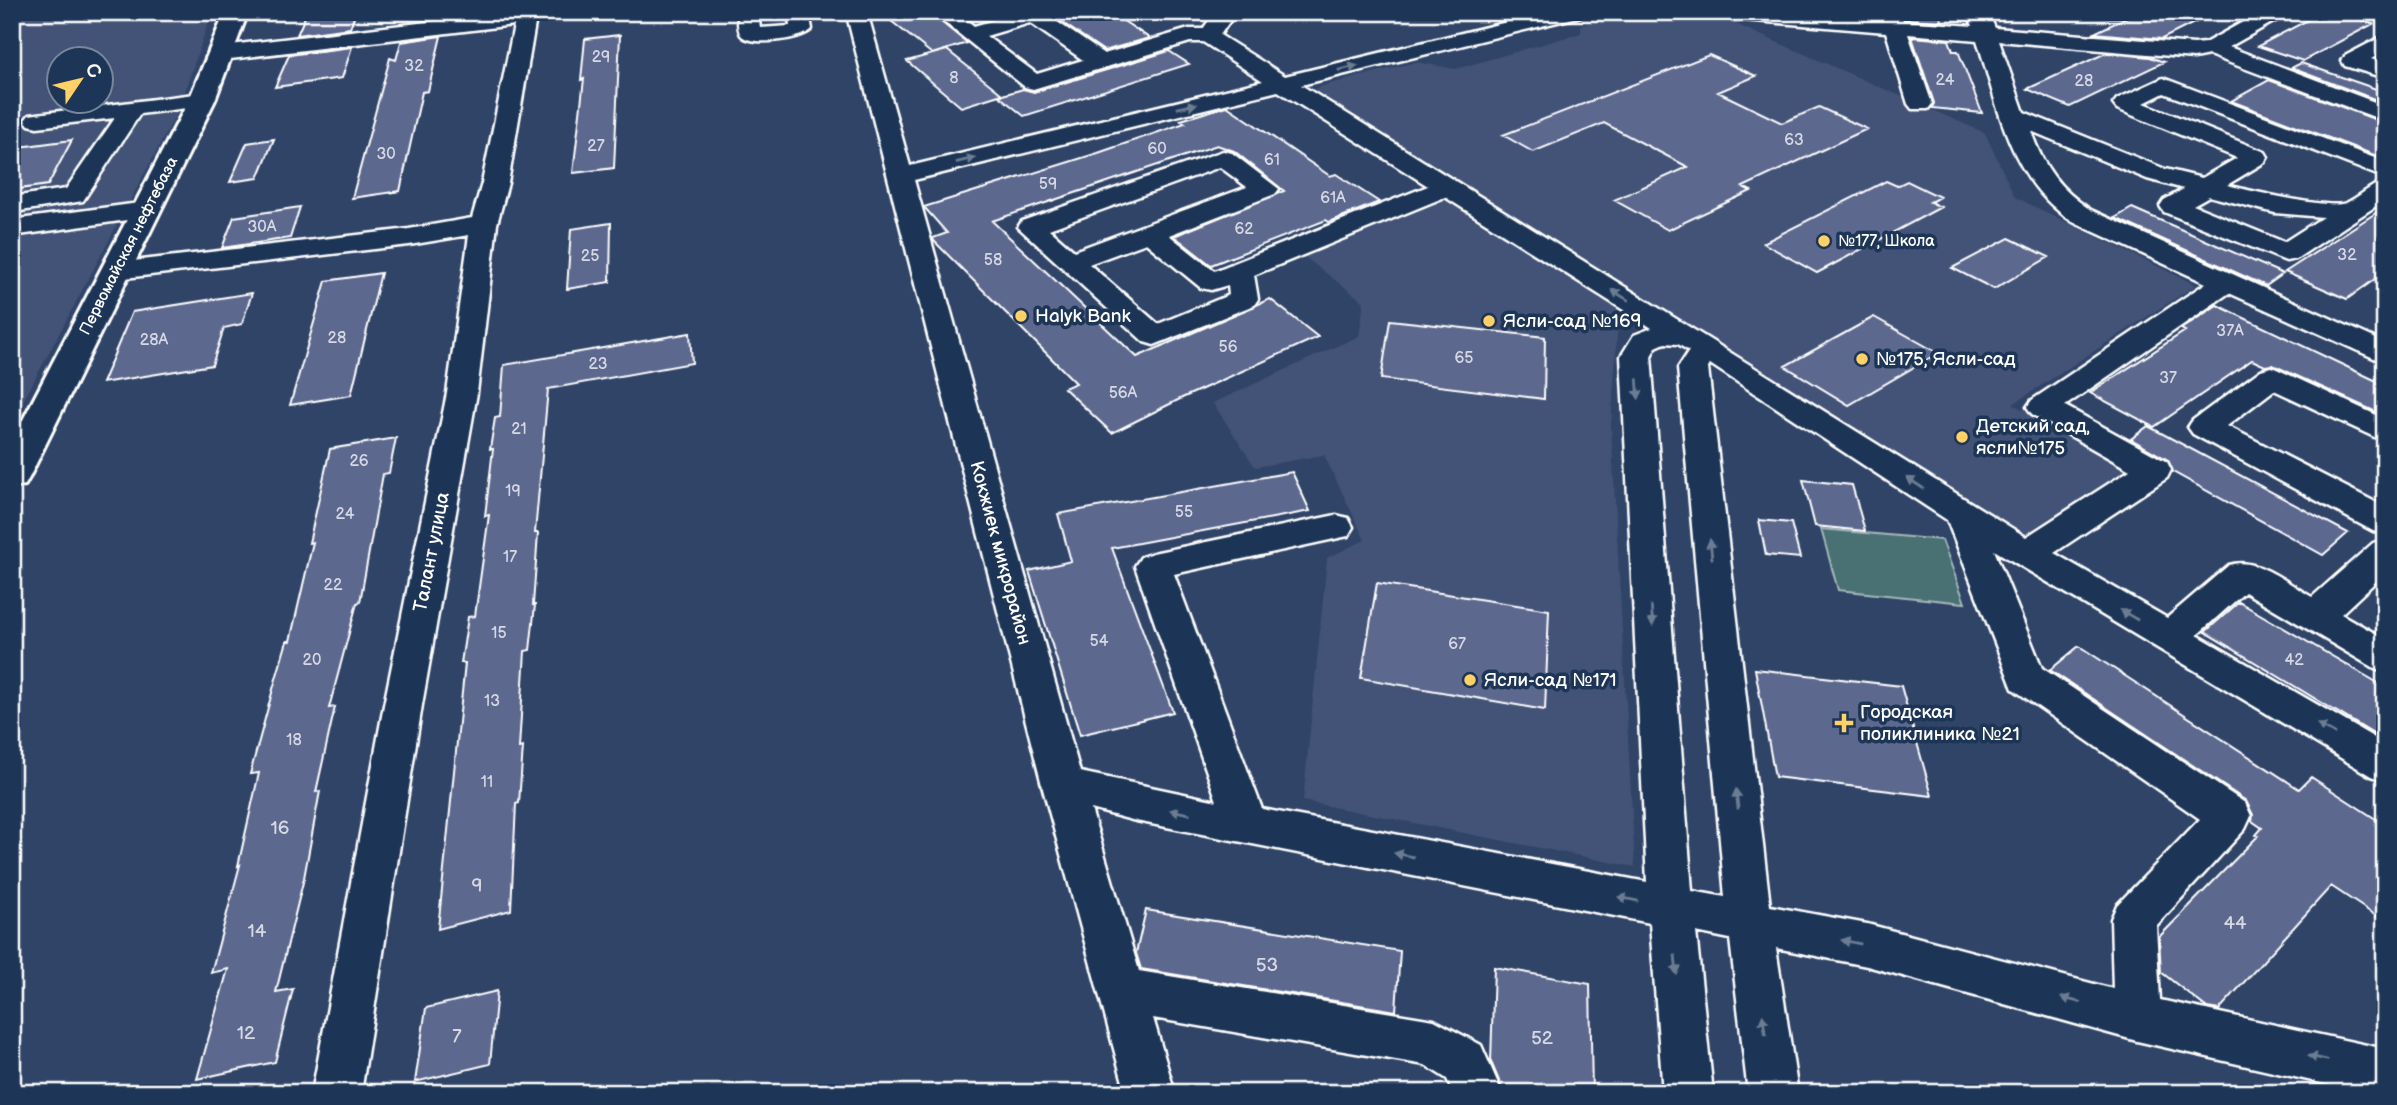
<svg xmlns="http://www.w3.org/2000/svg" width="2397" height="1105" font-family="'Balsamiq Sans',sans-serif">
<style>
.built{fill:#425277;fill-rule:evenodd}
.green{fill:#486f73;stroke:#a4b7b9;stroke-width:2}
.building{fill:#5d678f;stroke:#fff;stroke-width:2}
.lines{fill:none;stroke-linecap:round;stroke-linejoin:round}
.minor-casing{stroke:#fff;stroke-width:5}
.major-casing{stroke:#fff;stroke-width:6}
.minor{fill:#1d3557;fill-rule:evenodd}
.major{fill:#1d3557;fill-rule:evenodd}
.oneway{fill:#6c7c92}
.poi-dot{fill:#ffd166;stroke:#1d3557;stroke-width:2.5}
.labels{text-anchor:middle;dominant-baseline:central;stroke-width:7;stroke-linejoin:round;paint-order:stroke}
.number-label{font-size:16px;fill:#d6d9e3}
.far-poi-label{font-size:16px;fill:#fff;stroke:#1d3557;text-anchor:start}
.far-street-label{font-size:16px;fill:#fff;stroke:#1d3557}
.poi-label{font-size:19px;fill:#fff;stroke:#1d3557;text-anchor:start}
.street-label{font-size:19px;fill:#fff;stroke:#1d3557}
.near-number-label{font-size:19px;fill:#d6d9e3}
</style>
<rect width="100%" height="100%" fill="#304468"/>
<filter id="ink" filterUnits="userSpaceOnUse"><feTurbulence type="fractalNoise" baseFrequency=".0143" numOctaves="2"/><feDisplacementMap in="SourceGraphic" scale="14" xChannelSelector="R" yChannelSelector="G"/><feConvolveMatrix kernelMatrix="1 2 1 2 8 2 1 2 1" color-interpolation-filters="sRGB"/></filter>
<g filter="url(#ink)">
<path class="built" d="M12,12h200l-34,99 -166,311zM60,60h42v42h-42z
M1625,13l106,9 254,111 30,64 181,88 -183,119 115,66 -106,74 -713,-450 9,-7 98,-25 40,7 125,-36v-8z
M1444,197l175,110 -8,119 24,441 -332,-66 24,-243 38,-18 -41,-85 -69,12 -42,-64 146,-67 5,-34 -62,-47z"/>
<path class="green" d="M1821,529l121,11 23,63 -127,-13z"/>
<path class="building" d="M307,12h49l-6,16 -53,7z
M880,12h49l38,31 -35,11z
M1059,12h51l39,26 -45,13 -50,-34z
M1904,12h35l3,9 -37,-2z
M2138,12h78l-54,27 -68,-6z
M2323,12h14l36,12 -70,37 -45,-15z
M620,35l-6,133 -41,5 11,-94 -3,1 4,-41z
M441,36l-13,55 -6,1 -22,99 -48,7 38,-140 6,2 5,-18z
M1912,37l37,3 4,11h5l24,62 -50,-5 2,-5z
M352,47l-10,31 -67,9 14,-32z
M947,50l55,44 -41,13 -54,-46z
M1169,51l20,13 -165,52 -25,-20 24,-7 11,3z
M2106,53l44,4 14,5 -94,45 -43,-18z
M1709,55l47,21 -38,16 64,31 37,-16 48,22 -124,58 8,4 -83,39 -54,-30 74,-33 -84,-44 -71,29 -30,-17z
M2301,63l84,29v11l-94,-35z
M2269,80l116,43v36l-154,-58z
M1227,106l103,70 6,-2 43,28 -50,20 -3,-2 -115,45 -37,-29 110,-45 -50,-40 -17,-6 -225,76 145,136 133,-58 48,38 -136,61 -70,35 -48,-45 12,-5 -142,-142 -1,-3 14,-5 -23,-26 174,-54 87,-30 -4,-3z
M274,139l-16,39 -28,4 17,-39z
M72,140l-24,45 -36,5v-42z
M1886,181l11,5 10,-5 33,16 -10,5 11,5 -124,66 -54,-30z
M300,207l-10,31 -68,10 12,-31z
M2385,207v65l-38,27 -62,-27z
M2132,208l151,66 -17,12 -151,-68z
M611,223l-1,59 -43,7 4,-60z
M2009,238l40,19 -55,32 -42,-21z
M381,273l-30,122 -61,10 36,-124z
M252,293l-10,31 -18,4 -12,37 -110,18 30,-71z
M2217,305l168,80v31l-112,-51 -8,1 -13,-6 -98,67 -64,-34 95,-62 -4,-2z
M1874,317l64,36 -89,52 -64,-39z
M1390,320l155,17 -1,62 -163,-20z
M690,333l2,30 -144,26 -13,144h3l-5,72h2l-5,45 -5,1 -6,97 4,-1 -4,56 -3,1 -5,106 -73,19 27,-266h-4l7,-46 7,-1 14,-101 -4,1 8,-67h-3l5,-31 5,-1 4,-52z
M2148,426l200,107 -25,22 -150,-83 -5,-12 -37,-21z
M396,438l-7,35 -6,1 -23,128 -3,1 -28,105 6,-1 -19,85 4,-1 -16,87 -28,114 17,-3 -18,73 -78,17 31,-110 -17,4 29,-108 -2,1 21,-93 -9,1 23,-85 14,-48h3l23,-99 -4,1 21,-94z
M1292,472l18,39 -198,37 61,164 -93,23 -51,-164 42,-10 -13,-47z
M1803,480l49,5 13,46 -50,-5z
M1759,520l32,3 9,35 -34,-3z
M1377,583l172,27 -4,100 -184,-32z
M2239,602l146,85v54l-180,-109z
M2079,646l220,143 12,-12 74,48v97l-54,-36 -112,124 -12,-2 -46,-36 -2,-35 99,-101 -2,-1 6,-7 -10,-7 1,-6 -7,-14 -196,-131z
M1755,669l146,17 31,110 -157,-19z
M1146,910l254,41 -4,60 -255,-42 -5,-16z
M1494,967l96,17 2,109h-88l-13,-31z
M497,991l-7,73 -75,18 11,-74z"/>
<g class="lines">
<defs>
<path id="minor" d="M513,12h24l-29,171 -11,41 -20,169 -55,312 -61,388h-49l72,-388 63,-312 22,-158 -60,10 -293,34 -10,-2 -4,-6 4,-6 10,-2 293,-34 63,-11 10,-35 32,-158 -292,35 -8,-2 -3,-5 3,-5 8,-2z
M738,12h20l2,16 30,-2 -2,-14h21l3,17c-9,11 -62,18 -71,6 -4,-6 -3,-16 -3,-23z
M846,12h21l43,154 353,-85 -60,-39h-13l-157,47 -8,-2 -93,-75h24l18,14 48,-14h34l-6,5 54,37 85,-25h14l12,-17h21l-16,23 65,41 263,-64h37l-3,4 -281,69 725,452 104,-67 -98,-56 -5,-7 5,-7 174,-117 -133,-61c-64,-42 -74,-114 -96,-182l-69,-6 24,70 -4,5h-16l-4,-5 -22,-72 -167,-14 -7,-2 -3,-4h90l83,7 -2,-7h21l2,9 70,5 -4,-10 3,-4h16l7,16 199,16 11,-1 56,-31h26l-3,4 -55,31 156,59v15l-176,-66 -15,3 -195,-17 25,71 141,57 37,9 35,-20 -120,-49 -4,-5 4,-5 46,-21 222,84v16l-221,-85 -20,10 121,49 3,5 -3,5 -38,23c21,5 102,25 119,18 14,-6 24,-18 39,-22v19l-89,59 -10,2 -122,-49 -4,-6 4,-6 20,-11 -37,-10 -116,-48c12,36 29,59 60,79l294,133v20l-156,-70 -164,113 102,56 4,8 -4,8 -113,75 113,65 62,-53c28,-9 59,19 83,32l61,-54 12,-4v34l-44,41 44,25v33l-13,-5 -127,-75 -48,43 188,109v37l-14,-5 -377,-226 48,118 203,135 6,13 -6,13 -89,97 4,74 225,49v44h-20l-228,-52 -270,-75 -91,-18 22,145h-50l-18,-154 -34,-7 17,161h-50l-13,-170 -514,-102 -45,-12 48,162 295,49 47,25 21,48h-49l-6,-14 -22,-14 -272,-47 22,75h-49l-84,-308zM1030,23l53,37 -46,14 -51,-38zM1278,91l150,95 -214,85 -45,-36 106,-41 4,-5 -47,-36 -9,-2 -201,70 -4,6 126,115 10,3 100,-40 4,-6 -4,-24 191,-78 207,131 -18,7 -13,21 26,526 -385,-73 -88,-235 174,-38 5,-9 -5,-9 -12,-3 -183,38 -12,4 -6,9 82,235 -137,-29 -166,-592zM1220,167l27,20 -173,64 -25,-22zM2209,196l66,17 48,4 -39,25 -91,-37zM1146,243l55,45 10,2 17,-5 1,10 -71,29 -69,-60zM1665,343l13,1 11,7 -11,17 47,529 -33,-6 -41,-535 5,-9zM1710,364l237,156 66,169 187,130 -83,86 -6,14 2,70 -246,-65 -97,-18 -62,-538z
M2101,12h25l-3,4h-19z
M2385,35v16l-14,8 14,5v14l-40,-12 -3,-5 3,-5z
M202,93l8,2 4,5 -4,5 -70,9 -57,87 -62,10 -9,-2v-12l54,-8 49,-71 -78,9 -8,-2 -4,-5 4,-5z
M147,202l9,2 4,6 -4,6 -144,20v-16z
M2272,367l113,52v23l-111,-52 -47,36 158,81v27l-12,-3 -180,-97 -5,-7 5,-7 68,-50z"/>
<path id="major" d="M225,12h23l-33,88 -185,376 -5,9 -13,3v-47l177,-341z"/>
</defs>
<use href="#minor" class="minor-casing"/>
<use href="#major" class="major-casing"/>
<use href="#minor" class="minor"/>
<use href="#major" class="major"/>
</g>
<defs><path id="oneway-solid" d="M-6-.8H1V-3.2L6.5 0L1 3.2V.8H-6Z" transform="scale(1.75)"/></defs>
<g class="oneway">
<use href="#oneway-solid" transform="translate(1348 68) rotate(-13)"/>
<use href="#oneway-solid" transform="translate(1187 106) rotate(-13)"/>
<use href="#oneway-solid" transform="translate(966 160) rotate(-14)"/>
<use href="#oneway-solid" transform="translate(1620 295) rotate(-148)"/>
<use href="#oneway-solid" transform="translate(1638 389) rotate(86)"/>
<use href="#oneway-solid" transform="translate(1915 483) rotate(-147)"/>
<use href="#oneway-solid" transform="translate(1711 549) rotate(-96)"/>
<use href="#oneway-solid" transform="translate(2129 615) rotate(-150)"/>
<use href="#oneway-solid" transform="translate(1652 616) rotate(86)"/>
<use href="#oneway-solid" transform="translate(2326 729) rotate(-150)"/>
<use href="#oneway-solid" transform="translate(1737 799) rotate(-96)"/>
<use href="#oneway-solid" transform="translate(1180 812) rotate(-169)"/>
<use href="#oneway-solid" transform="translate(1404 855) rotate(-169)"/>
<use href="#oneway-solid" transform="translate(1628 899) rotate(-169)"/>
<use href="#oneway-solid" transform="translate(1851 942) rotate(-169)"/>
<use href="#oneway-solid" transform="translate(1676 965) rotate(85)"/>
<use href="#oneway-solid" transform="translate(2071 1000) rotate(-165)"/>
<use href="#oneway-solid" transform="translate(1764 1025) rotate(-98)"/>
<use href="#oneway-solid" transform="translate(2318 1058) rotate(-167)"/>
</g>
</g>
<g class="poi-dot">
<circle cx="1824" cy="241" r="7"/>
<circle cx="1021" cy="316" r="7"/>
<circle cx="1489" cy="321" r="7"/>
<circle cx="1862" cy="359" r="7"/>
<circle cx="1962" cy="437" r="7"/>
<circle cx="1470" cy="680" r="7"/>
<path d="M1840.5 712.5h7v7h7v7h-7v7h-7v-7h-7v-7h7z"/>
</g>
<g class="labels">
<g class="number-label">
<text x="601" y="57">29</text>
<text x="414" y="66">32</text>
<text x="954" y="78">8</text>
<text x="1945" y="80">24</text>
<text x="2084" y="81">28</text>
<text x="1794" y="140">63</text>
<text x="596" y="146">27</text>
<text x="1157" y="149">60</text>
<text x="386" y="154">30</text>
<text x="1272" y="160">61</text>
<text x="1048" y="184">59</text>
<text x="1333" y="198">61А</text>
<text x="262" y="227">30А</text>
<text x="1244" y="229">62</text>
<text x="2347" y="255">32</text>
<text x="590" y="256">25</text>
<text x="993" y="260">58</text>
<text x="2230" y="331">37А</text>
<text x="337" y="338">28</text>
<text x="154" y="340">28А</text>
<text x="1228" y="347">56</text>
<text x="1464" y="358">65</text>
<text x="598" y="364">23</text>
<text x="2168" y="378">37</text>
<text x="1123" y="393">56А</text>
<text x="519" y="429">21</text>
<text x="359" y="461">26</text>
<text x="513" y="491">19</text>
<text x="1184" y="512">55</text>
<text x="345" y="514">24</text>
<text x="510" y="557">17</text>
<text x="333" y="585">22</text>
<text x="499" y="633">15</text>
<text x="1099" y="641">54</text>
<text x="1457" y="644">67</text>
<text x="312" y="660">20</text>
<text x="2294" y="660">42</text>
<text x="492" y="701">13</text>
<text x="294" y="740">18</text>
<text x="487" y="782">11</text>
</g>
<g class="far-poi-label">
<text x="1838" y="241">№177, Школа</text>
</g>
<g class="far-street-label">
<text transform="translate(129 246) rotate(-63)">Первомайская нефтебаза</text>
</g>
<g class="poi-label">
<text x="1035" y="316">Halyk Bank</text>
<text x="1503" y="321">Ясли-сад №169</text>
<text x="1876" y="359">№175, Ясли-сад</text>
<text x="1976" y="426">Детский сад,<tspan x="1976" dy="22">ясли№175</tspan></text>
<text x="1484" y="680">Ясли-сад №171</text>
<text x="1860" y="712">Городская<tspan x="1860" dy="22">поликлиника №21</tspan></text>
</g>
<g class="street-label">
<text transform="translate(432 552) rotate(-79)">Талант улица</text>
<text transform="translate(1000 553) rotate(75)">Кокжиек микрорайон</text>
</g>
<g class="near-number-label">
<text x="280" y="828">16</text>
<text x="477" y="886">9</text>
<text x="2235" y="923">44</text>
<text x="257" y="931">14</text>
<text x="1267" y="965">53</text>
<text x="246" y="1033">12</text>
<text x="457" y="1036">7</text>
<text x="1542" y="1038">52</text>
</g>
</g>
<rect width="2397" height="1105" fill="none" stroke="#1d3557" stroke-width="42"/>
<rect x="21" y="21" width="2355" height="1063" fill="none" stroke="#fff" stroke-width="2.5" filter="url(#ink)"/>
<g transform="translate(80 80) rotate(55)"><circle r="33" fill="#1d3557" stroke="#77869a" stroke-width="2"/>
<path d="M0-5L12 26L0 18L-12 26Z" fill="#ffd166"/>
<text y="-10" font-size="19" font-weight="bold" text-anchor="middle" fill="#ffffff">С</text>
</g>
</svg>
